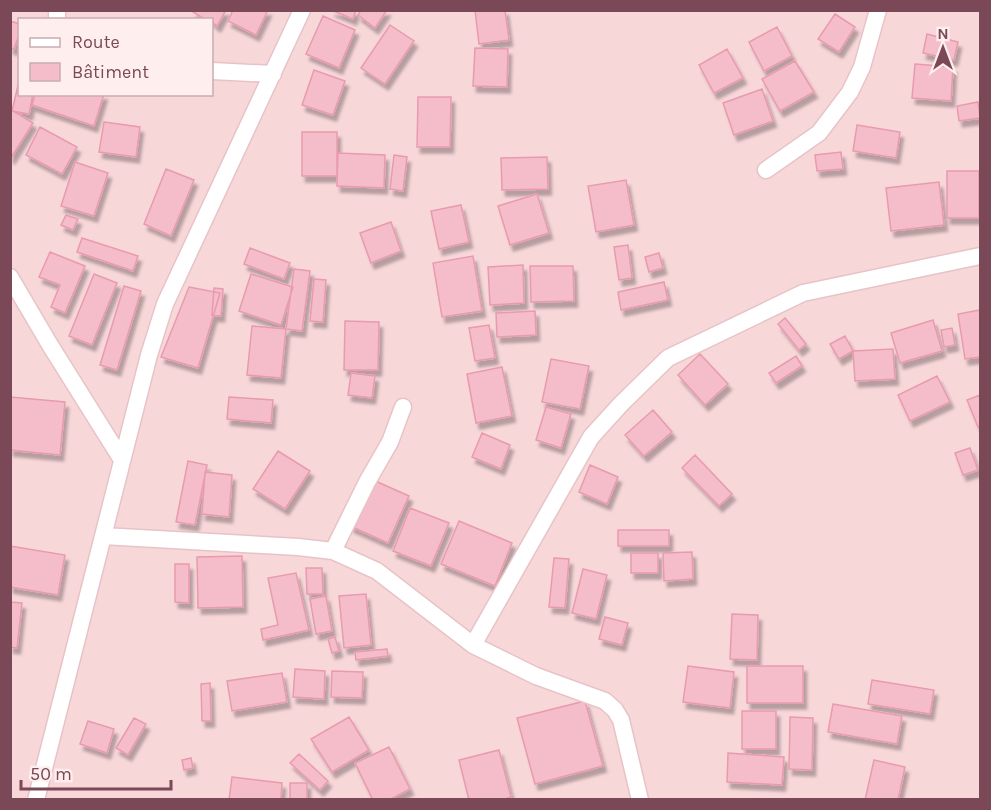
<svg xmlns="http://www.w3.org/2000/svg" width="991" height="810" font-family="Karla,sans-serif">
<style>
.residential{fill:#f8d7d9;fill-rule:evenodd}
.building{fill:#f5bcc9;stroke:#e99bae;stroke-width:1.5;filter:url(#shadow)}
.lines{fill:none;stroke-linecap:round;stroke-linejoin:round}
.minor-casing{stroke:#e7c3c8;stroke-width:19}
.minor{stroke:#fff;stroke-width:16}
</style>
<defs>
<filter id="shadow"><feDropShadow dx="3.5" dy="6" stdDeviation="1.5" flood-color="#0004"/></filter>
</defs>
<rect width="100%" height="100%" fill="#fee6e7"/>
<path class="residential" d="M11,11h969v788h-969zM20,20h192v74h-192z"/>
<path class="building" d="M194,10h32l-9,16 -5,-4v-2h-6l-13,-8z
M233,10h35l-12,25 -28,-14z
M331,10h25l-3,9z
M361,10h26l-12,18 -17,-13z
M475,10h30l4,30 -30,4z
M835,14l20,13 -16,25 -21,-13z
M323,16l32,14 -16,38 -33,-14z
M10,21l10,3v8l-6,17 -4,-1z
M390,25l24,16 -29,43 -24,-16z
M777,27l15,29 -28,15 -15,-29z
M927,34l31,8 -4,18 -31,-7z
M475,48l33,1 -1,38 -34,-1z
M727,49l16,29 -29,15 -15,-28z
M795,61l19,31 -34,19 -18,-32z
M915,64l38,3 -2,34 -39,-3z
M314,70l31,11 -12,34 -31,-10z
M20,77v17h13l-4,20 -17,-3z
M762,89l11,32 -39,14 -11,-32z
M35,94h69l-10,32 -62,-21z
M418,97h33l-1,50h-33z
M978,102l2,16 -21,3 -2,-15z
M10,109l23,14 -22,35 -1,-1z
M104,122l36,5 -4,30 -37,-5z
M857,125l43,7 -4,26 -43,-7z
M40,127l37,20 -15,27 -36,-19z
M302,132h35v44h-35z
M841,152l2,17 -26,2 -2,-16z
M338,153l47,2 -1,33 -47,-2z
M394,155l13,2 -4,34 -13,-2z
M547,157l1,32 -46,1 -1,-32z
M75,162l33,11 -14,43 -33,-10z
M166,169l28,11 -23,56 -27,-12z
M947,171h32v47h-32z
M626,180l8,45 -38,7 -8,-46z
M939,182l5,43 -53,6 -5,-43z
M537,194l12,39 -39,12 -12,-39z
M461,205l8,37 -30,7 -8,-38z
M66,215l12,4 -5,11 -12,-5z
M391,222l10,29 -30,12 -11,-30z
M82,238l56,18 -5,15 -56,-19z
M628,245l4,33 -13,2 -5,-33z
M250,248l40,15 -6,16 -40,-15z
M50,252l35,14 -20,47 -14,-6 9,-22 -21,-8z
M659,253l4,15 -14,4 -4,-15z
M473,256l9,55 -40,6 -9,-54z
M523,265l1,38 -34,2 -2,-38z
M530,266h43l1,35 -43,1z
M294,269l16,2 -8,60 -16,-2z
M94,274l23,9 -25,62 -23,-9z
M251,274l42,13 -12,38 -42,-14z
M314,279l12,1 -3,42 -13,-1z
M664,282l4,18 -47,10 -3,-18z
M124,286l17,5 -24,79 -17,-5z
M189,287l31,6 -22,75 -37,-11z
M214,288l9,1 -2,27 -9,-1z
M980,310v47l-15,2 -7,-45z
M535,311l1,24 -39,2 -1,-24z
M785,318l21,26 -7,6 -21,-26z
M933,320l9,31 -42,12 -9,-30z
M345,321l34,1 -1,48h-34z
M489,325l6,33 -20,3 -6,-33z
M252,326l34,3 -5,49 -34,-3z
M952,328l3,17 -11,2 -3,-17z
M845,336l8,15 -14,8 -9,-15z
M893,349l2,30 -40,2 -2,-30z
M700,354l28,30 -23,21 -27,-30z
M796,356l6,10 -26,17 -7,-10z
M551,359l38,7 -9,43 -38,-7z
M502,367l10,49 -36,7 -9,-49z
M351,373l24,3 -3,22 -24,-3z
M937,376l13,26 -40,19 -12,-26z
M980,395v31l-2,1 -11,-27z
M10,397l55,5 -5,53 -50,-5z
M229,397l44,3 -2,23 -44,-4z
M546,407l25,7 -10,34 -25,-8z
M653,410l19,22 -28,24 -19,-21z
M482,433l28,12 -9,24 -29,-12z
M970,448l8,22 -15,5 -8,-22z
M278,451l32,20 -25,38 -32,-20z
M695,455l37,39 -13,12 -37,-38z
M188,461l19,4 -12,60 -19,-3z
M590,465l28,12 -11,27 -28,-12z
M205,472l27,3 -3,42 -27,-3z
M371,479l38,17 -21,47 -38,-17z
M410,508l39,15 -18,43 -38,-15z
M459,521l53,22 -17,43 -54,-22z
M618,530h51v16h-51z
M10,546l55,9 -7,40 -48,-8z
M692,552l1,27 -29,2 -1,-28z
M631,553h27v20h-27z
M242,556l1,51 -45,1 -1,-51z
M554,558l15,1 -4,49 -16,-1z
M175,564h14v39l-14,-1z
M306,568h16l1,26h-16z
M583,569l24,6 -11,44 -24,-6z
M296,573l13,57 -46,10 -2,-11 17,-4 -10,-47z
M366,594l5,51 -27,3 -5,-52z
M326,596l6,35 -16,3 -6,-35z
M10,602l12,1 -5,45 -7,-1z
M732,614l26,1 -1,45 -27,-1z
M605,617l23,6 -6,22 -23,-6z
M335,637l4,14 -7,2 -4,-14z
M387,649l1,7 -32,4 -1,-8z
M688,666l46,6 -4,36 -47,-6z
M747,666h56v37h-56z
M295,669l30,2 -1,28 -31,-2z
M332,671l31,1 -1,26 -31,-1z
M282,673l5,29 -55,9 -5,-30z
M872,680l62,10 -4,24 -62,-10z
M210,683l1,38h-9l-1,-37z
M585,701l18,65 -68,18 -18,-66z
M833,704l69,12 -5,28 -69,-12z
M742,711h34v38h-34z
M349,717l20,33 -37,22 -21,-33z
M790,717l23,1 -1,52 -23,-1z
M134,718l12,6 -18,31 -12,-7z
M88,721l26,8 -7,24 -27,-9z
M389,747l21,42 -21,11h-16l-18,-37z
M499,750l12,47 -9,3h-33l-10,-40z
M728,753l56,4 -2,28 -55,-3z
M299,754l29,27 -8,9 -30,-27z
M191,758l2,10 -9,2 -2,-10z
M874,760l31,7 -7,33h-33z
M232,777l50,6 -1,17h-52z
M290,783h17v17h-17z"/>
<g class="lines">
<defs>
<path id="minor" d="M57,10v10
M212,71l61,3
M766,170l53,-37 31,-41 12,-25 16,-57
M10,277l40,68 72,115
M103,536l195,11 35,4 44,20 96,74 63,31 69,25 10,9 6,10 19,80
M333,551l34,-69 23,-40 13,-35
M473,645l118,-208 30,-33 47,-46 135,-65 177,-37
M36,800l113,-445 16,-51 137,-294"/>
</defs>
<use href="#minor" class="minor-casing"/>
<use href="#minor" class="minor"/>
</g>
<rect width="991" height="810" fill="none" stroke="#7a4856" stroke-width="24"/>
<rect x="18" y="18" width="195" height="78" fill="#ffeeee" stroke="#caacb1" stroke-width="1.5"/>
<rect x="30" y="38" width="30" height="9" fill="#ffffff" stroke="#caacb1" stroke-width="1.5"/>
<text x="72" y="48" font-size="18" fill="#7a4856">Route</text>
<rect x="30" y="63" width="30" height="18" fill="#f5bcc9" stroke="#caacb1" stroke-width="1.5"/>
<text x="72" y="78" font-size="18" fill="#7a4856">Bâtiment</text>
<g transform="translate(943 48)" stroke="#ffeeee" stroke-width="4.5" paint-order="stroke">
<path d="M0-4.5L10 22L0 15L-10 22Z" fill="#7a4856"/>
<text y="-9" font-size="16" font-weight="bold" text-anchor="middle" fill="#7a4856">N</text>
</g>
<path d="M21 780v9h150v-9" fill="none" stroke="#7a4856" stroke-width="3"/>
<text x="30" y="780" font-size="18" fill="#7a4856" stroke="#ffeeee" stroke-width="4.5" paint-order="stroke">50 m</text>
</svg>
